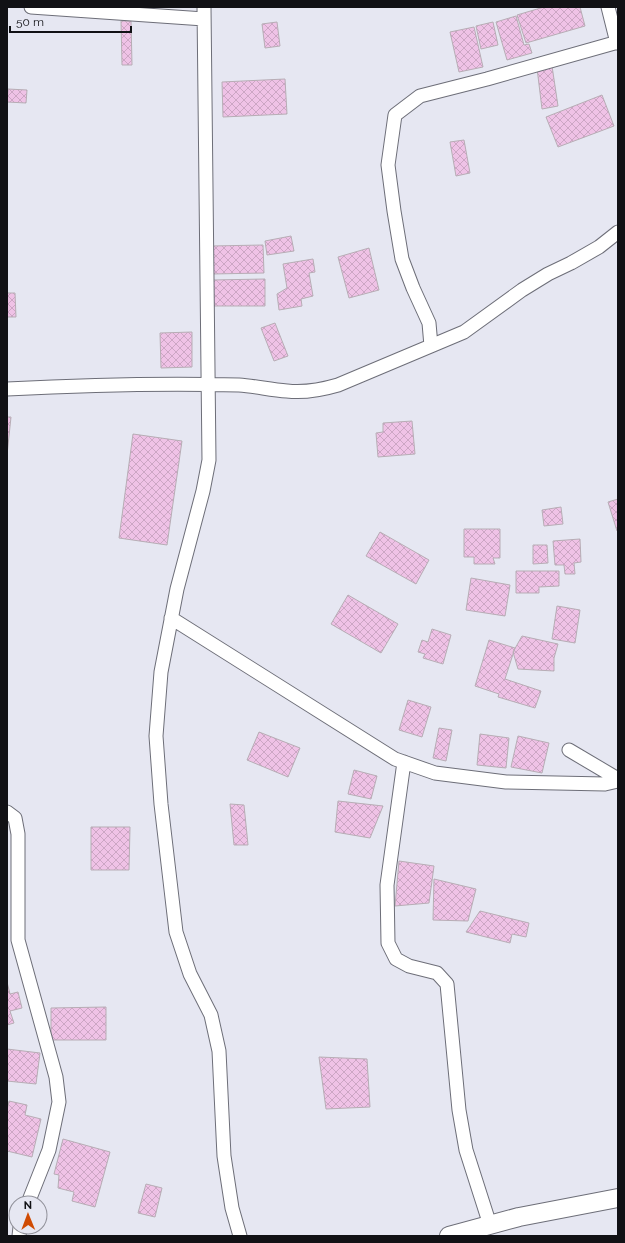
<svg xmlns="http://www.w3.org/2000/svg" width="625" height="1243" font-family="Raleway,sans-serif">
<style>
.building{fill:url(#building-cross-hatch);stroke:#b7adb5}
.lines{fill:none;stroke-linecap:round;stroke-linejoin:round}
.street-casing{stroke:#6d6e78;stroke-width:15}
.secondary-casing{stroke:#6d6e78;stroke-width:20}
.street{stroke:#fff;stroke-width:13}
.secondary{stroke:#fff;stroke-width:18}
</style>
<defs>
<pattern id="building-cross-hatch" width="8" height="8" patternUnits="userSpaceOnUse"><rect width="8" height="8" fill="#efc2e6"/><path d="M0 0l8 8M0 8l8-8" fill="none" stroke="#cca6c4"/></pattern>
</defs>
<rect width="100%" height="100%" fill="#e6e7f2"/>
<path class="building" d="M544,7h36l5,19 -59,17 -9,-28z
M516,16l8,29 5,-1 3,9 -25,7 -11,-38z
M121,21h10l1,44h-10z
M277,22l3,24 -15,2 -3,-24z
M493,22l5,23 -17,4 -5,-23z
M474,27l9,40 -24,5 -9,-40z
M552,66l6,40 -16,3 -5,-41z
M285,79l2,35 -64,3 -1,-35z
M8,89l19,1 -1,13 -19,-1z
M602,95l12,31 -56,21 -12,-30z
M464,140l6,33 -14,3 -6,-34z
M291,236l3,15 -27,4 -2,-14z
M263,245l1,28 -52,1 -1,-28z
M369,248l10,42 -30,8 -11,-41z
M313,259l2,13 -6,1 4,23 -12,3 1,7 -23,4 -2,-16 10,-6 -4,-24z
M265,279v27h-52l-1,-26z
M7,293h8l1,24h-9z
M275,323l13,33 -14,5 -13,-33z
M192,332v35l-31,1 -1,-35z
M7,417h4l-4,38z
M412,421l3,33 -37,3 -2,-24 7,-1v-9z
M133,434l49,7 -15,104 -48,-7z
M618,499v32h-1l-9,-29z
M561,507l2,17 -19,2 -2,-16z
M464,529h36v29h-7l2,6h-21v-7h-10z
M380,532l49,28 -13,24 -50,-28z
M580,539l1,23 -7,1 1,11h-10l-1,-9h-9l-2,-24z
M533,545h14l1,18 -15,1z
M516,571h43v15l-20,1v6h-23z
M471,578l39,7 -5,31 -39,-6z
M348,595l50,29 -17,29 -50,-29z
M557,606l23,4 -5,33 -23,-4z
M432,629l19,6 -8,29 -20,-6 2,-4 -7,-2 4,-12 6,2z
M522,636l36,8 -4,14v13l-36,-2 -5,-17z
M489,640l26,8 -10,31 36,12 -6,17 -37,-11 1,-3 -24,-8z
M408,700l23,7 -9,30 -23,-7z
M439,728l13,2 -6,31 -13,-3z
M259,732l41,16 -12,29 -41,-17z
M480,734l29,4 -3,30 -29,-3z
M518,736l31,7 -7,30 -31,-6z
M354,770l23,6 -6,23 -23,-5z
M338,801l45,5 -13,32 -35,-6z
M230,804l14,1 4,40h-14z
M91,827h39l-1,43h-38z
M399,861l35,5 -5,37 -34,3z
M434,879l42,10 -8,32 -35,-1z
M480,911l49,12 -3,14 -14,-3 -2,9 -44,-11z
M7,982l3,12 8,-2 4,16 -12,3 4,12 -7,2z
M106,1007v33h-55v-32z
M7,1049l33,4 -4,31 -29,-3z
M319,1057l48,2 3,48 -44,2z
M9,1101l18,4 -2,10 16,4 -9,38 -25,-6v-41z
M63,1139l47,13 -15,55 -23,-6 2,-9 -16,-4 1,-13 -5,-1z
M146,1184l16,4 -7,29 -17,-4z"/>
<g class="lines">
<defs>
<path id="street" d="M31,7l173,12
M204,7l5,453 -6,31 -26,98 -16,83 -5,64 5,68 15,128 14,42 21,41 8,36 5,105 8,52 8,28
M608,7l9,36
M431,346l-2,-23 -16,-35 -11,-29 -8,-48 -6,-46 7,-50 25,-19 67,-17 131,-37
M7,389c77,-4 155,-6 232,-4 16,1 32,5 48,6 18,2 34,-1 51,-6l126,-53 58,-42 26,-16 23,-11 28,-16 19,-15
M171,618l224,141 40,14 71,9 99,2 13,-3
M569,750l49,29
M404,762l-17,123 1,58 8,16 13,7 28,7 10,11 12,126 7,40 24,75
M7,812l8,6 3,16v106l38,137 3,25 -10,48 -21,53
M19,1236l1,-9"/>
<path id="secondary" d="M449,1236l70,-19 99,-19"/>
</defs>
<use href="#street" class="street-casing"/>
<use href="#secondary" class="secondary-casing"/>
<use href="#street" class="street"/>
<use href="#secondary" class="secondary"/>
</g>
<rect width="625" height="1243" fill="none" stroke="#111115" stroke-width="16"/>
<g transform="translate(28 1215) rotate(359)"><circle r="19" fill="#e6e7f2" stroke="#91919a"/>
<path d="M0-3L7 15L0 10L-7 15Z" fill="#d04b03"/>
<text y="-6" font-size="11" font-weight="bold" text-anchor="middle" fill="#111115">N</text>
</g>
<path d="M10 26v6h121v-6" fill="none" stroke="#111115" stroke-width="2"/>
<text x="16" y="26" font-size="12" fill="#111115" stroke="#e6e7f2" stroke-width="3" paint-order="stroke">50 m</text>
</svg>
